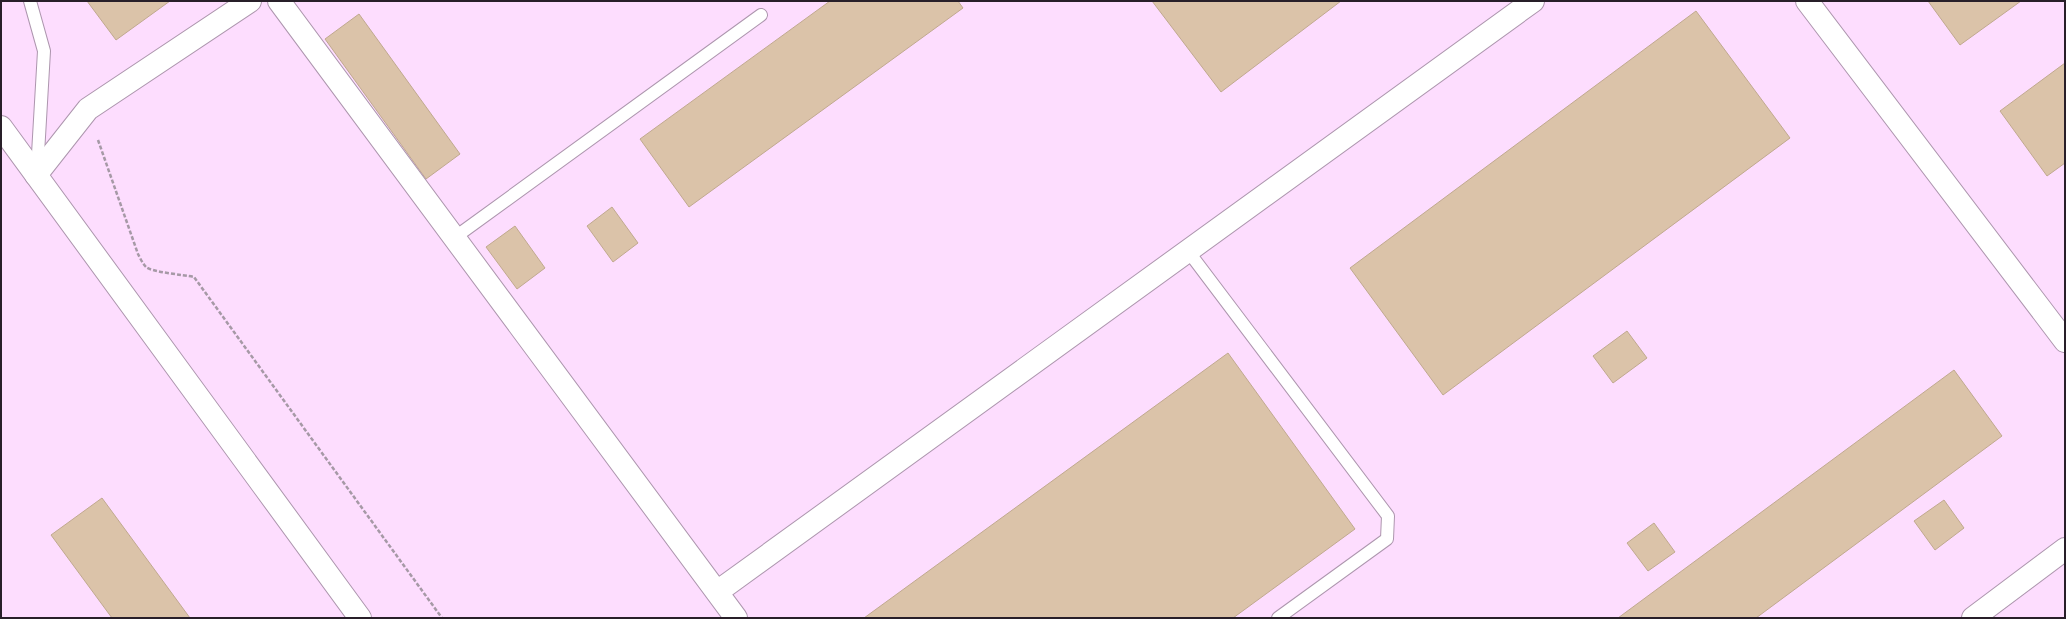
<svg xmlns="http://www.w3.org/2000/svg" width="2066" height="619" font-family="Manrope,sans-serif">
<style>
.built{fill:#fdddfe}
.building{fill:#dbc3a9;stroke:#c0a98f}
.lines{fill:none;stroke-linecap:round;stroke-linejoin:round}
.service-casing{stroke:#ad96ae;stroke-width:14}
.minor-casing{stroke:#ad96ae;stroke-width:24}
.tertiary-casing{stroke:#ad96ae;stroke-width:24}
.path{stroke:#a699a6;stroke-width:2.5;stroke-dasharray:4 2;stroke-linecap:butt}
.service{stroke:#fff;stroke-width:12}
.minor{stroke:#fff;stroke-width:22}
.tertiary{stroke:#fff;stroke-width:22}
</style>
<rect width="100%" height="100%" fill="#feeefe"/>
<path class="built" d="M1,1h2064v617h-2064z"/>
<path class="building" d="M87,1h83l-54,39z
M830,1h128l5,7 -274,199 -49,-68z
M1152,1h189l-120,91z
M1928,1h93l-61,44z
M1696,11l94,127 -347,257 -93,-127z
M359,14l101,140 -34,25 -101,-140z
M2065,63v100l-18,13 -47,-65z
M612,207l26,36 -25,19 -26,-36z
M515,226l30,42 -28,21 -31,-42z
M1627,331l20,27 -34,25 -20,-27z
M1228,353l127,176 -122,89h-369z
M1954,370l48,66 -246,182h-138z
M102,498l88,120h-78l-61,-83z
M1944,500l20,28 -29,22 -21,-29z
M1654,523l21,29 -27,19 -21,-28z"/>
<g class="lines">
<defs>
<path id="service" d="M30,1l14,50 -7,120
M454,238l307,-223
M1188,251l200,265 -1,23 -109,79"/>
<path id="minor" d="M279,1l457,617
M1807,1l258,340
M36,175l52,-66 162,-108
M717,592l816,-591
M1973,618l92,-69"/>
<path id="tertiary" d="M1,127l359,491"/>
</defs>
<use href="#service" class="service-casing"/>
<use href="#minor" class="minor-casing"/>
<use href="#tertiary" class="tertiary-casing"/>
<path class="path" d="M98,140l40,114c2,4 5,10 8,13 5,5 39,8 48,10l248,341"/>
<use href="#service" class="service"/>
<use href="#minor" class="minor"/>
<use href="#tertiary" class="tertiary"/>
</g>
<rect width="2066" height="619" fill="none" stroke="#281f29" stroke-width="4"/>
</svg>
